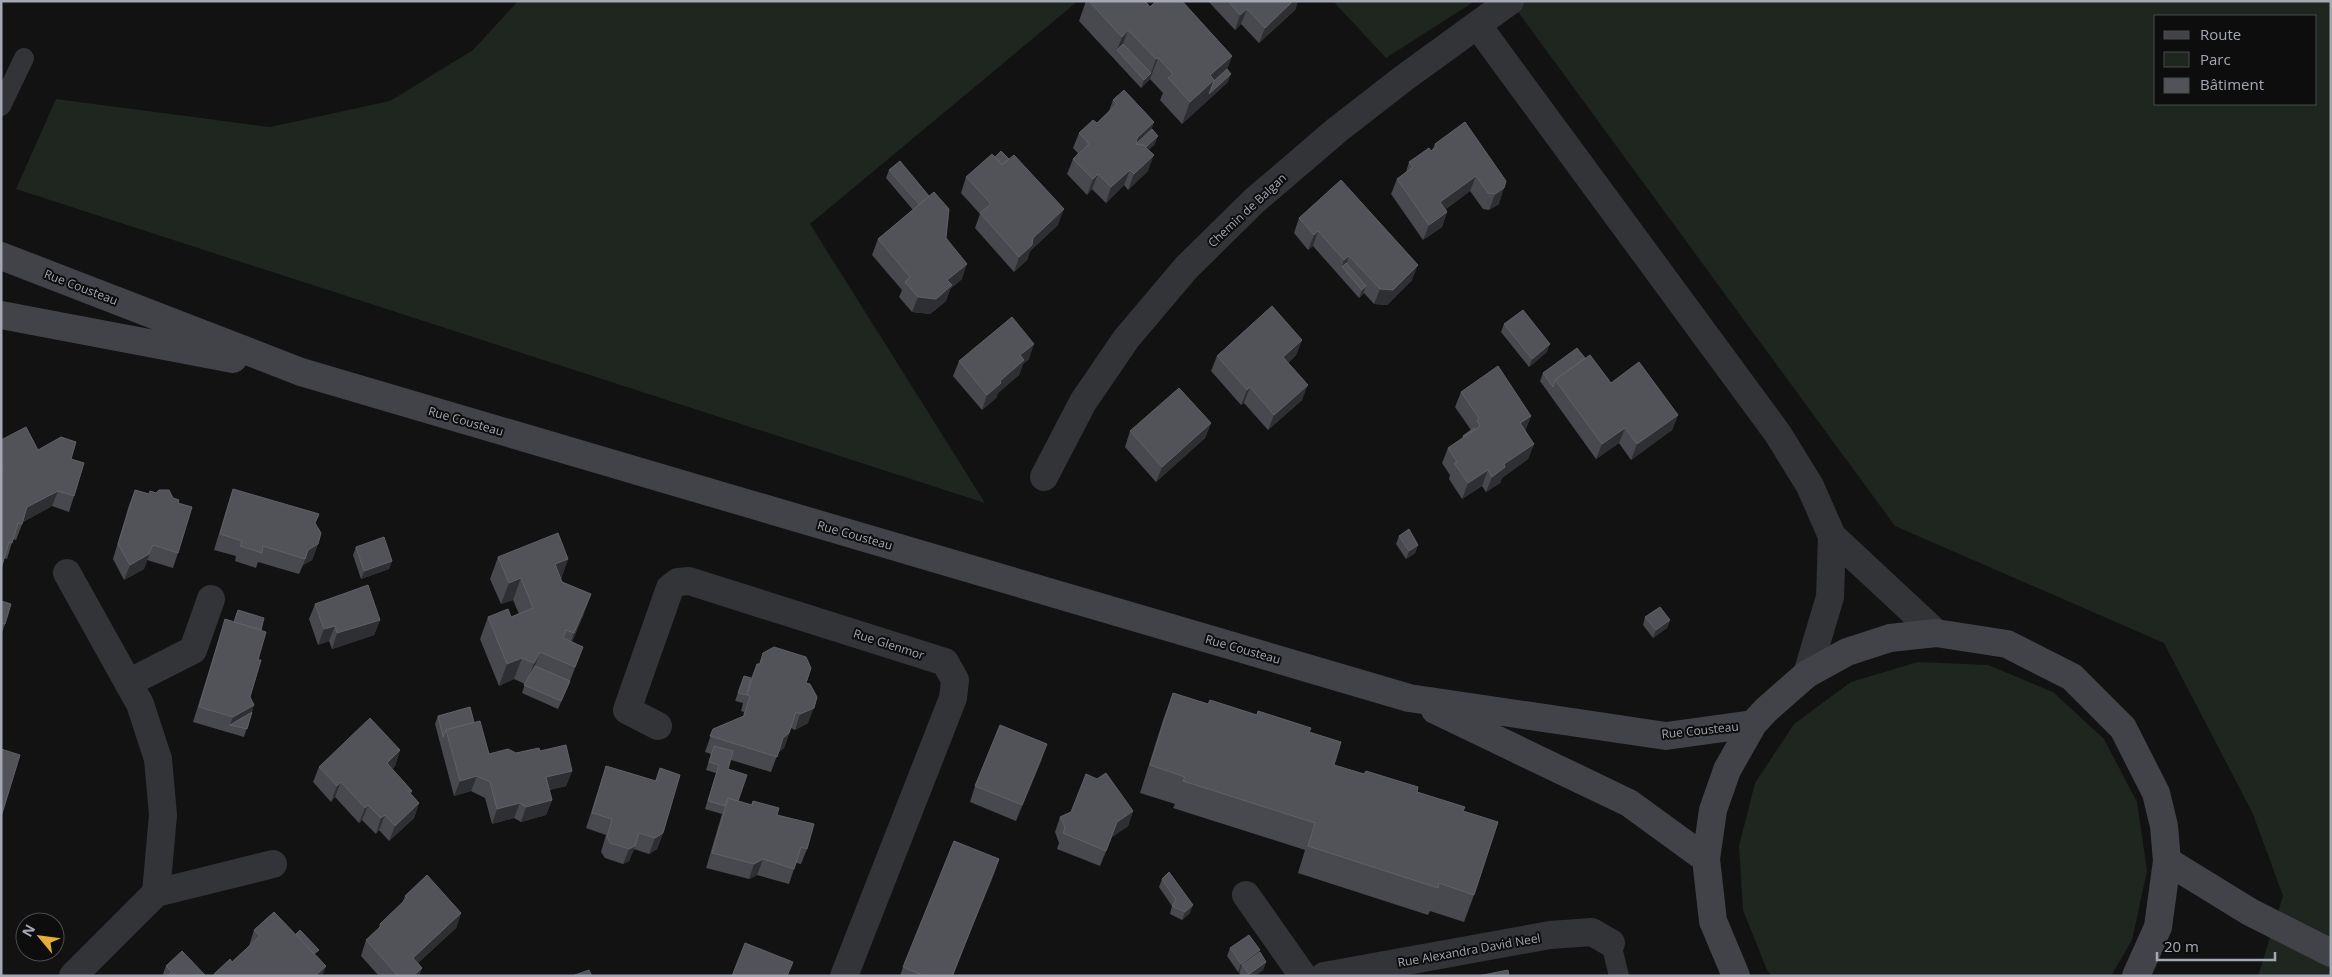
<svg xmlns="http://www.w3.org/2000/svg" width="2332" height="977" font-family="'Open Sans',sans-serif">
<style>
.green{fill:#1e261f;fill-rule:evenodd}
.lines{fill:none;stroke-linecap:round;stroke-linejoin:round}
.lane{stroke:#333438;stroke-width:20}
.street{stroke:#333438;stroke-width:28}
.secondary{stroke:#414348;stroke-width:28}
.wall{fill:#48494e}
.shaded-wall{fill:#2e2f32}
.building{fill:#525359;stroke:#5f6167}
.labels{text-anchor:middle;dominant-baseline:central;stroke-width:4;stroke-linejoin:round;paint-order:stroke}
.street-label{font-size:12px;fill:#a4a8b3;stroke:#0d0d0e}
</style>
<rect width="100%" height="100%" fill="#121213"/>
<path class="green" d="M518,1h560l-268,223 175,279 -969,-314 40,-90 214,28 120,-26 83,-51z
M1333,1h142l-89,57z
M1510,1h821v975h-73l25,-80 -30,-82 -89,-171 -269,-117zM2156,16h160v88h-160z
M1918,662l70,3 65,27 51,47 33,63 10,69 -15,69 -21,36h-339l-5,-6 -24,-60 -4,-64 16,-63 39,-59 57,-42z"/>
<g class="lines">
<path class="lane" d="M1,106l23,-48
M1611,943l8,33"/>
<path class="street" d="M1478,26l300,408 32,52 22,50 104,97
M1044,477l39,-75 43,-63 60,-71 68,-67 83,-71 67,-52 106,-77
M67,573l73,131 18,55 5,56 -7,78
M1807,674l23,-77 2,-61
M128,683l65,-33 18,-51
M658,726l-31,-16 43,-122 8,-6 11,-1 256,81 10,18 -2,18 -109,278
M1246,895l57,81
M73,976l83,-83 117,-29
M1324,976l226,-41 42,-3 19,11"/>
<path class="secondary" d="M1,256l300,116 1108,326 257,38 87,-12
M1,315l232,44
M1435,710l194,93 77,56
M2167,861l83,51 81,41
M1736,976l-23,-55 -7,-62 7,-49 14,-40 26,-46 13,-14 41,-36 40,-22 43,-14 46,-5 71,11 65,33 51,51 33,65 8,33 3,35 -9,66 -22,49"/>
</g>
<path class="wall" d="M1086,1h59l5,6 82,49 -5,13 1,13 -46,42 -22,-24 3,-7 -13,-14 -9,9 -62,-67z
M1208,1h90l-3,9 -36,33 -18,-19 -6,6z
M1113,100l39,29 3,15 -7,6v21l-20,19 -4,-5 -18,18 -14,-14 -5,6 -20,-21 6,-15 5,-6 -5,-5 6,-15 18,-10 12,-12z
M1465,122l34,82 -10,6 -6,-1 -13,-18 -24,18 1,3 -5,15 -19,13 -32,-46 6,-15 9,-7 3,-10 23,-12 3,-6z
M889,170l57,68 16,41 -12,10 -4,12 -16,13 -18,-2 -13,-15 3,-7 -30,-35 6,-16 35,-29 -27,-32z
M966,177l92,48 -28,26 -3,9 -13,12 -39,-44 5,-14 -19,-21z
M1299,218l113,62 -25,25 -13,-1 -10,-11 -5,5 -46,-52 -5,4 -14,-17z
M1504,324l43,28 -18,15 -28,-35z
M1302,340l-6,15 -8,8 14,37 -34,30 -24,-27 -3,2 -30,-34 6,-15z
M1585,358l26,25 67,32 -6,15 -41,30 -12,-17 -23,16 -56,-78 3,-8z
M1029,359l-6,5 -4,11 -21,18 -2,5 -14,12 -29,-34 6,-15z
M1461,392l70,24 -6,15 9,13 -6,15 -26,19 -2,5 -14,9 -4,-6 -20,13 -13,-20 1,-4 -8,-12 6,-15 14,-9 1,-3 8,-6 -16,-23z
M1211,423l-6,15 -49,44 -31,-35 5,-16z
M1,440l70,19 3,37 -5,16 -17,-6 -29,16 -7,18 -3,-1 -6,20 -3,-1 -3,11z
M233,489l82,34 3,21 -6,16 -9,5 -4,9 -41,-12 -2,6 -21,-7 1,-5 -22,-6 14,-46z
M135,490l14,4 7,-1 17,5 5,5v50l-5,15 -26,-8 -3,9 -20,11 -11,-21 16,-54z
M1399,536l19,9 -3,8 -9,6 -10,-15z
M356,547l36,14 -3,8 -28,10 -8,-24z
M498,557l70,2 -7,20 1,3 29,12 -8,22 -11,26 11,5 -16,42 -9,20 -36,-16 3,-9 -11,-5 -15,7 -19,-47 8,-22h23l8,-3 -6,-14 -12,4 -11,-25z
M1,601l4,23 -4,12z
M315,604l65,16 -6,15 -42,14 -3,-8 -11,4 -9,-26z
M238,610l23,20 -3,30 -8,37 4,8 -10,32 -51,-15 27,-87 5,-16 9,3z
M1645,617l25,3 -3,8 -14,10 -10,-13z
M763,653l43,30 2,40 -13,7 -4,-2 -7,20 -6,5 -7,19 -40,-12 -3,9 10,32 13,4 2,-4 24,14 30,34 -6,15 -5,-1 -7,21 -32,-9 -8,4 -43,-11 16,-54 -17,-5 11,-36 -10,-3 5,-16 -6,-2 8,-23 30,-13 1,-4 -3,-1 2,-8 -8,-2 9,-25 7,2 6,-14h2z
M1173,693l35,11 49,11 1,-4 51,21 25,33 83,27 46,19 11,84 -10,27 -34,-11 -2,4 -130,-42 7,-23 -132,-42 2,-4 -35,-11 23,-73z
M438,716l36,6 15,32 27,-1 24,-2 32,20 -6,15 -17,4 3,10 -6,15 -25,7 -7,-4 -22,6 -7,-26 -14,-7 -17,5 -19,-72z
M400,750l-5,16 -3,3 20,22 -1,3 8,9 -5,15 -25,23 -10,-11 -3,4 -14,-14 -3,3 -24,-26 -4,5 -18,-20 6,-15z
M1042,759l-26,62 -46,-19 5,-16z
M606,766l49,15 5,-13 3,65 -6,16 -8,5 -15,-5 -5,12 -6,3 -18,-6 -4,-6 5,-17 -20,-7z
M1133,811l-5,15 -16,11 -12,29 -43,-17 2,-6 -4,-11 5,-15 11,-5z
M999,859l-46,117h-53l3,-9z
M1162,879l28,34 -8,7 -12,-6 2,-8 -13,-19z
M405,896l56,17 -5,15 -38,35 4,5 -3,8h-40l-18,-20 5,-16 12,-10 2,-6 22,-21z
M254,930l63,26 9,10 -4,10h-108v-2l18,-12 17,-16z
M1230,948l29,5 7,9 -3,8 -8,6h-14l-2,-3 1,-2 -2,1 -11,-16z
M166,966l40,10h-41l-2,-2z"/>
<path class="shaded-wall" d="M1293,1h5l-3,9 -36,33 6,-15z
M1247,9l-6,15 -6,6 5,-15z
M1128,30l-8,22 -3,-2 -3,8 8,-21z
M1232,56l-8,21 7,-3 -3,8 -46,42 8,-22 20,-27z
M1158,58l-8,21 -9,9 3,-8 7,-7 5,-14z
M1154,122l-5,15 -15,14 3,-13z
M1158,136l-3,8 -17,16 2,-8z
M1154,155l-6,16 -20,19 6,-16z
M1130,170l-6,15 -18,18 5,-16z
M1098,174l-6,15 -5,6 6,-16z
M1476,176l-6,15 -35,26 5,-15z
M1504,188l-5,16 -10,6 6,-16z
M1064,209l-6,16 -28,26 -3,9 -13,12 5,-15 14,-19z
M1447,212l-5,15 -19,13 6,-15z
M1318,231l-5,15 -5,4 6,-15z
M1349,256l-5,13 -2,-2 2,-7z
M967,264l-5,15 -12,10 -4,12 -16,13 -18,-2 6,-15 29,-17z
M1418,265l-6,15 -25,25 -13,-1 6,-15z
M1366,286l-3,8 -4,4 3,-8z
M1302,340l-6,15 -19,18 6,-16z
M1034,344l-5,15 -6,5 -4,11 -21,18 -2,5 -14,12 5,-15 33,-40z
M1550,344l-3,8 -18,15 3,-8z
M1308,385l-6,15 -34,30 6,-15z
M1250,387l-6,16 -3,2 6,-15z
M1678,415l-6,15 -41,30 6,-16z
M1531,416l-6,15 -5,-8z
M1211,423l-6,15 -49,44 6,-15z
M1625,428l-6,15 -23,16 6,-15z
M1534,444l-6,15 -26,19 -2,5 -14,9 6,-15 12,-13z
M1488,470l-6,16 -20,13 6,-16z
M58,491l-6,15 -31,17 6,-16z
M318,544l-6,16 -9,5 5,-15z
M153,545l-9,24 -20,11 6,-15z
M1418,545l-3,8 -9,6 3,-8z
M568,559l-8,22 -5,-17z
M392,561l-3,8 -28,10 3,-8z
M521,578l-8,22 -12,4 8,-21z
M591,594l-8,22 -17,39 8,-22z
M380,620l-6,15 -42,14 5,-16z
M1670,620l-3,8 -14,10 3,-8z
M335,626l-6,15 -11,4 6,-16z
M540,652l-8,22 -6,11 8,-22z
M522,658l-8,21 -15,7 8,-22z
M254,705l-5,15 -19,5 3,-8z
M814,708l-6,15 -13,7 5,-16z
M789,733l-5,15 -7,6 6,-16z
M1047,744l-5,15 -26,62 6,-16z
M400,750l-5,16 -14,12 6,-15z
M572,771l-6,15 -26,6 6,-15z
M477,776l-6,15 -17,5 6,-15z
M341,782l-6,15 -4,5 6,-16z
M552,800l-6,15 -25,7 5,-15z
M419,803l-5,15 -25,23 6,-15z
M520,803l-6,15 -22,6 5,-15z
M368,805l-6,15 -3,3 6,-15z
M1133,811l-5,15 -16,11 -12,29 17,-44z
M385,815l-6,15 -3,4 5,-16z
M663,833l-6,16 -8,5 6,-16z
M635,846l-6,15 -6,3 6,-15z
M763,859l-6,16 -8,4 5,-15z
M999,859l-5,16 -42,101z
M1193,905l-3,8 -8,7 3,-8z
M461,913l-5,15 -49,45 6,-15z
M1260,950l-3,8 -15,7 -2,6 -2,1 3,-8z
M1266,962l-3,8 -8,6h-7l1,-2z
M326,966l-4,10h-7z
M422,968l-3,8h-6z"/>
<path class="building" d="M1089,1h56l5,6 6,-6h26l50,55 -22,19 4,5 -24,22 -22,-24 5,-4 -15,-16 -2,1 -28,-29 -6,7z
M1228,1h65l-28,27 -18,-19 -7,6z
M1123,44l28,29 -7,7 -27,-30z
M1227,69l4,5 -22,20 5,-13z
M1124,90l30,32 -17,16 -1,6 7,1 11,10 -20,19 -4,-4 -19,17 -13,-13 -5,5 -20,-20 16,-15 -10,-11 14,-13 4,3 20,-19 -4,-4z
M1465,122l41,59 -2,7 -9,6 -7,-1 -12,-17 -36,26 7,10 -18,13 -32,-46 16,-12 -4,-5 20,-14 2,3 6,-4 -2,-3z
M1152,129l6,7 -12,11 -3,-2 -7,-1 1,-1z
M1001,151l8,8 -7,6 -7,-8z
M992,154l10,11 12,-10 50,54 -31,29 -1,7 -13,12 -39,-44 11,-9 -25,-27z
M900,161l29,35 -10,9 -30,-35z
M1341,180l77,85 -25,25 -13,-1 -31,-33 -5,4 -26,-29 -4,4 -15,-17z
M934,192l15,17 -3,29 21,26 -20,16 5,5 -16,14 -18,-2 -13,-15 5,-5 -32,-38z
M1346,263l20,23 -4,4 -20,-23z
M1272,306l30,34 -19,17 25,28 -34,30 -24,-28 -3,3 -30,-34z
M1523,310l27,34 -18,15 -28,-35z
M1012,317l22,27 -14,11 4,5 -24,21 1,2 -14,12 -28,-34z
M1577,348l8,10 -30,22 -2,7 -10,-14z
M1590,355l21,28 28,-21 39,53 -41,29 -12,-16 -23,16 -47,-64z
M1498,366l33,50 -11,7 14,21 -30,20 1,3 -13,10 -4,-7 -20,13 -14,-20 3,-1 -9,-14 32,-22 -3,-5 2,-3 -18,-26z
M1179,388l32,35 -49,44 -32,-36z
M26,427l12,23 23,-13 15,5 -5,17 13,4 -10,33 -16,-5 -31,16 -5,17 -4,-1 -6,20 -3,-1 -8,27v-99l2,-1 -2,-3v-26z
M1474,428l1,2 -11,7 -1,-1z
M233,489l86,25 -4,9 6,10 -3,11 -10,6 -3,9 -42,-13 -1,7 -22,-7 2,-5 -22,-7z
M135,490l14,4 1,-3 6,2 3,-3h10l4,8 6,2 -1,3 14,4 -14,46 -25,-8 -4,9 -19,11 -12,-21z
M1409,529l9,16 -9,6 -10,-15z
M558,533l10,26 -13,5 7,18 29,12 -17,39 -8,-3 -3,8 20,9 -8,20 -35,-15 -6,11 -12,-5 -15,6 -19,-47 20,-8 3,8 22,-9 -12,-30 -12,5 -11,-26z
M384,537l8,24 -28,10 -8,-24z
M368,585l12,35 -43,13 -2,-7 -11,3 -9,-25z
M1,601l10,3 -6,20 -4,-1z
M1660,607l10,13 -14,10 -11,-13z
M238,610l26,8 -3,12 -27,-8z
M225,619l41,13 -8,28h3l-11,37 4,8 -21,12 -34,-10z
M774,647l32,10 5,11 -5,15 4,1 7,13 -3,11 -14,6 -4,-2 -7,21 -6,5 -6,19 -67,-21 3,-7 31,-13 6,-20 -3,-1 10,-31h3l3,-11z
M535,666l35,15 -9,20 -37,-16z
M744,676l7,2 -4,17 -9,-2z
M1173,693l35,11 2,-4 47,15 1,-4 53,17 -2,4 32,10 -7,23 30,9 2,-3 52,16 -1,5 48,15 -2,4 35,11 -24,73 -35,-12 -1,5 -130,-42 7,-23 -132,-42 2,-4 -35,-12z
M470,707l4,15 -28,8 -3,7 -5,-21z
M252,712l-5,17 -17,-4z
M370,718l30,32 -13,13 25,28 -3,1 10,11 -24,23 -10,-11 -4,3 -13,-13 -3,3 -24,-26 -4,4 -18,-19z
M480,721l9,33 19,-5 8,4 23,-5 1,3 26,-6 6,26 -26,6 6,23 -26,7 -6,-4 -23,6 -7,-27 -13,-6 -17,5 -14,-51z
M1000,725l47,19 -25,61 -47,-19z
M714,746l19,5 -5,18 19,6 -9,26 -10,-3 -3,8 -17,-5 11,-36 -10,-3z
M1,749l19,6 -19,62z
M606,766l50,15 4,-13 20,7 -17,58 -8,5 -16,-5 -4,13 -6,3 -19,-6 -3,-6 5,-18 -20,-6z
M1106,773l27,38 -16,11 -11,29 -43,-18 2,-6 -5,-10 11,-5 15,-38 11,5z
M728,798l24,7 1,-4 26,7 -2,7 37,9 -7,25 -6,-2 -7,22 -31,-10 -9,5 -42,-11z
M954,841l45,18 -47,117h-28l-21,-9z
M1169,872l24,33 -8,7 -13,-6 4,-6 -14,-21z
M427,875l34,38 -48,45 9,10 -9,8h-15l-32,-36 15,-14 -1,-2 27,-26 -2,-2z
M274,912l52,54 -11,10h-100l-1,-2 16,-15 2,3 28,-26 -6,-6z
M300,930l19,20 -5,4 -18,-20z
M1249,935l11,15 -19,14 -11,-16z
M745,943l48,19 -6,14h-55z
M182,951l24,25h-38l4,-4 -6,-6z
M1260,952l6,10 -17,12 -7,-9z
M589,970l3,6h-20z
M1508,970l1,6h-31z"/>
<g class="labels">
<g class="street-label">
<text transform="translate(1247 210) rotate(-43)">Chemin de Balgan</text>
<text transform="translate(81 287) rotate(21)">Rue Cousteau</text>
<text transform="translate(466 421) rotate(16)">Rue Cousteau</text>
<text transform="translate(855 535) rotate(16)">Rue Cousteau</text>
<text transform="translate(889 644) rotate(18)">Rue Glenmor</text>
<text transform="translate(1243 649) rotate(16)">Rue Cousteau</text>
<text transform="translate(1700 730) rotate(-6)">Rue Cousteau</text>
<text transform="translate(1469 950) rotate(-10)">Rue Alexandra David Neel</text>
</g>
</g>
<rect width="2332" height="977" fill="none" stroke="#a4a8b3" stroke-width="5"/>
<rect x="2154" y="15" width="162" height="90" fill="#0d0d0e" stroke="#494b50"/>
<rect x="2164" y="31" width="25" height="8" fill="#414348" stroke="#494b50"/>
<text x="2200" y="40" font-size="15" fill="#a4a8b3">Route</text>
<rect x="2164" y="52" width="25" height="15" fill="#1e261f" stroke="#494b50"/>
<text x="2200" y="65" font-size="15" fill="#a4a8b3">Parc</text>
<rect x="2164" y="78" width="25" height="15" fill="#525359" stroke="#494b50"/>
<text x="2200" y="90" font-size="15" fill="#a4a8b3">Bâtiment</text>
<g transform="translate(40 937) rotate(299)"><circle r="24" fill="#0d0d0e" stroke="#494b50"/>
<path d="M0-4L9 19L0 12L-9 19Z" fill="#e4af39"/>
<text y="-8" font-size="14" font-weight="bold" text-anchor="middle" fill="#a4a8b3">N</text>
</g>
<path d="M2157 952v8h118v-8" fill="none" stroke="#a4a8b3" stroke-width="2.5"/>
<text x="2164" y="952" font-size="15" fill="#a4a8b3" stroke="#0d0d0e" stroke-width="4" paint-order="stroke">20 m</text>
</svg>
